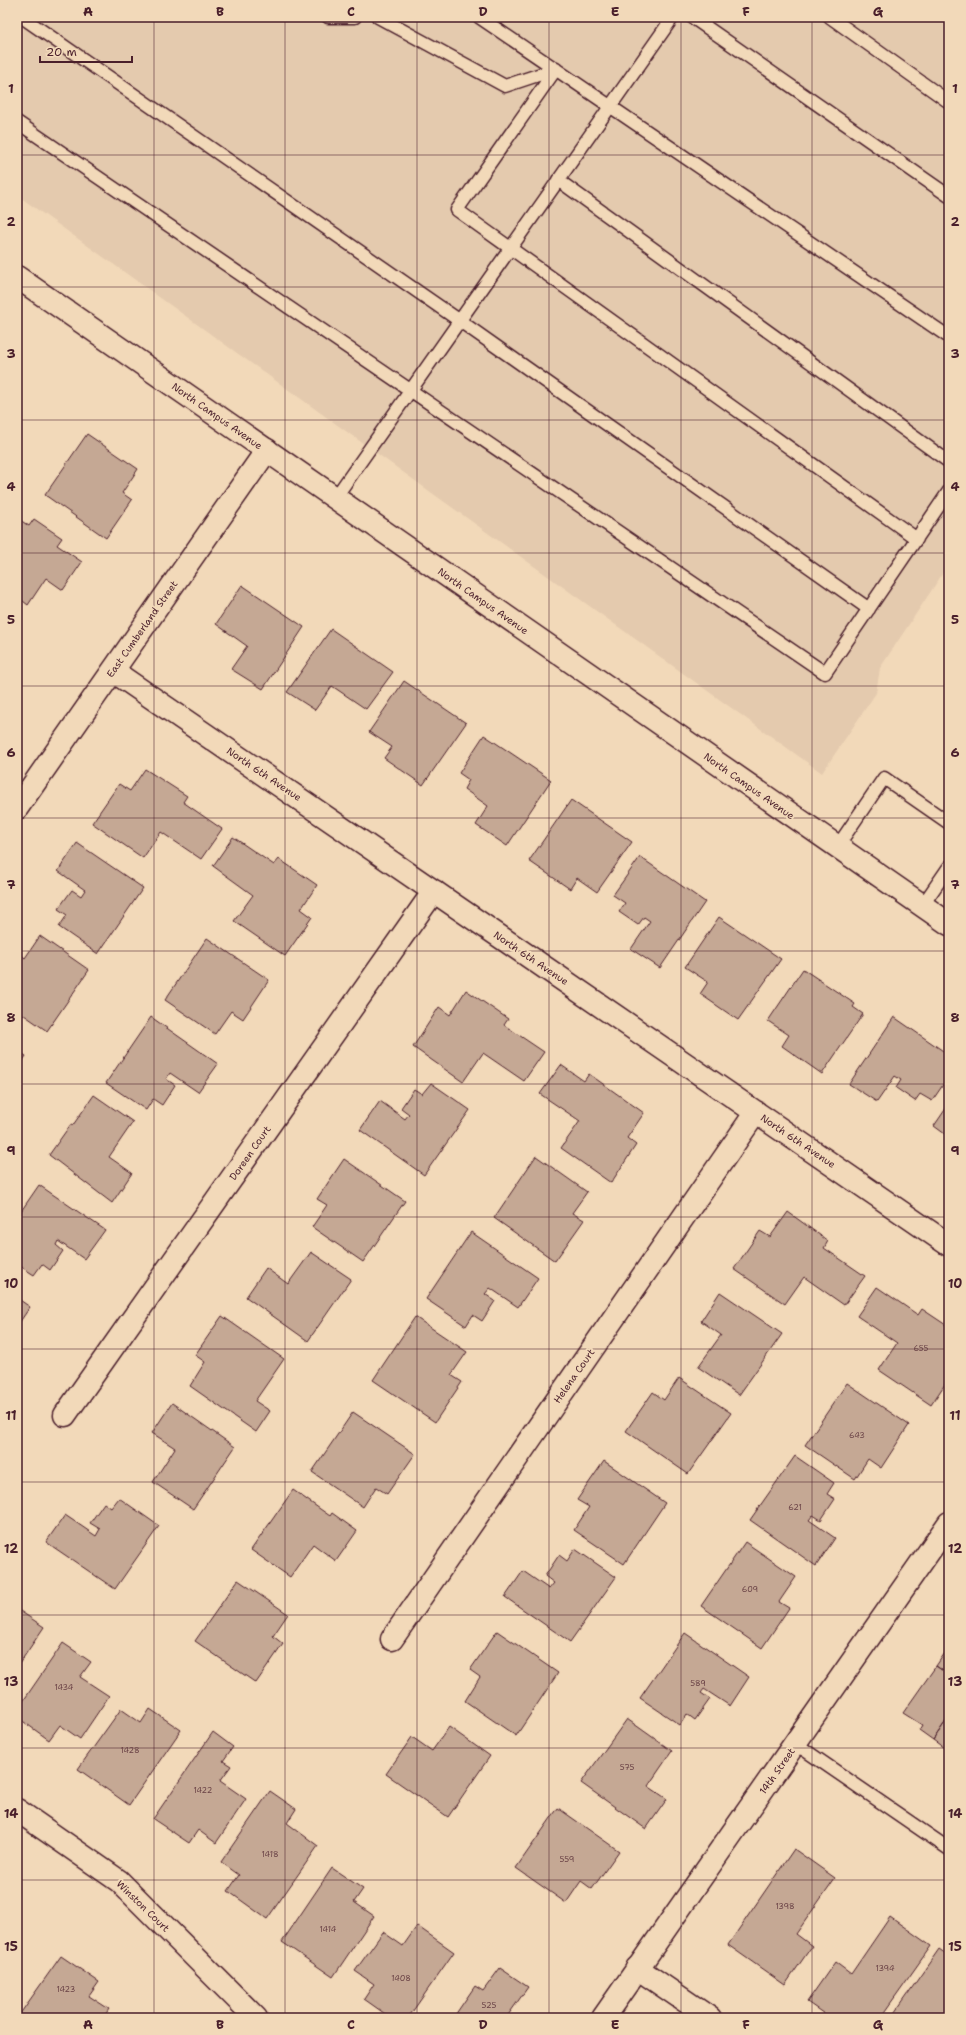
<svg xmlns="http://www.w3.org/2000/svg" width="966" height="2035" font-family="'Shantell Sans',sans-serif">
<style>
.built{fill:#e4caae}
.building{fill:#c5a894;stroke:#4a1f2b}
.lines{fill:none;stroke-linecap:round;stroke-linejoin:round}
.service-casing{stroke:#4a1f2b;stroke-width:15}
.minor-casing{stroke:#4a1f2b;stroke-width:25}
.tertiary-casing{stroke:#4a1f2b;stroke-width:25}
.secondary-casing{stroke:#4a1f2b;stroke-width:25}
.service{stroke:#f2d9b9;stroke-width:12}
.minor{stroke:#f2d9b9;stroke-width:22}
.tertiary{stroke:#f2d9b9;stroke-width:22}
.secondary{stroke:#f2d9b9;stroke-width:22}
.grid{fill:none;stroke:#4a1f2b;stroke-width:1;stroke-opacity:0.55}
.labels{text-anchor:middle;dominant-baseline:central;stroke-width:4;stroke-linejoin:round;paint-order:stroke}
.number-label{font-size:8px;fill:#694145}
.street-label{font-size:10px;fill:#4a1f2b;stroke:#f2d9b9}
.neatline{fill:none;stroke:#4a1f2b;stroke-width:1.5}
.grid-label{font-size:13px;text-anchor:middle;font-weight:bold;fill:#4a1f2b}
</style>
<rect width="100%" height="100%" fill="#f2d9b9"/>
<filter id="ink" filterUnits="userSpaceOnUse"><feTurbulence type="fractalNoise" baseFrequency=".025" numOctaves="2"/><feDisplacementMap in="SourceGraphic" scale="8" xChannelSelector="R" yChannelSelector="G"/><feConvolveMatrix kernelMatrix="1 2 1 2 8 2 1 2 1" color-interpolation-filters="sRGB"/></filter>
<g filter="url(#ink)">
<path class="built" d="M17,17h932v547l-69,104 -4,25 -54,80 -805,-578z"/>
<path class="building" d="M87,434l51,35 -16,24 10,7 -26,38 -61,-43z
M17,518l12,8 5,-7 28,19 -5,7 25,17 -19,28 -17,-12 -18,27 -9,-7 -2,3z
M242,585l62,42 -41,62 -32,-20 16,-23 -31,-22z
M331,629l62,43 -27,37 -34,-23 -17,24 -28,-18z
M404,681l62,42 -43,62 -39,-27 8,-11 -23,-15z
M484,735l67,45 -44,66 -31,-21 12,-19 -24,-17 5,-9 -10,-7z
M145,769l42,27 -4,6 39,27 -21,30 -40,-27 -18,26 -51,-35 27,-39 11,7z
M571,800l61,42 -35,50 -20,-14 -7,11 -41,-28z
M233,837l41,28 5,-6 38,26 -16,24 11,8 -27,39 -51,-35 19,-26 -40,-29z
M77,843l66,45 -45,66 -39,-27 8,-12 -9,-6 14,-19 9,6 4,-6 -27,-19z
M640,857l65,45 -45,66 -29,-19 19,-28 -6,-4 -6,8 -19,-13 6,-9 -12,-8z
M719,917l62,42 -43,61 -38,-26 8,-12 -23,-15z
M40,936l49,34 -42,61 -30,-21v-58l8,6z
M207,938l62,42 -26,39 -12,-8 -16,23 -50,-34z
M803,969l52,35 -2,3 10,7 -41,60 -40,-28 7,-11 -21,-14z
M466,990l42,29 -4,6 40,27 -20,29 -41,-28 -20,29 -50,-35 26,-40 11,8z
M151,1017l67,47 -20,28 -28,-19 -4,6 9,6 -13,20 -9,-6 -7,11 -40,-27z
M894,1017l55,38v21l-17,25 -12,-7 -5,7 -19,-13 5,-8 -6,-4 -18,26 -28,-18z
M17,1050l9,6 -9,13z
M561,1065l23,16 5,-7 55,39 -17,25 9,7 -25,38 -50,-35 19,-27 -40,-27z
M431,1083l39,27 -46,65 -64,-45 20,-29 25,18 4,-5 -8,-6 13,-19 8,5z
M94,1095l39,27 -24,35 23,16 -20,30 -63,-48 22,-31 2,1z
M949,1104v33l-15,-11z
M536,1156l51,36 -15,21 12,7 -29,41 -61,-43z
M344,1159l61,42 -42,61 -51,-35 15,-22 -10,-6z
M39,1185l66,45 -21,29 -26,-18 -2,4 7,6 -13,19 -8,-6 -8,11 -17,-11v-47z
M788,1212l40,29 -4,7 41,28 -21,29 -40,-28 -19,27 -51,-35 26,-38 10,6z
M471,1232l67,46 -20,29 -28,-19 -5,6 10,7 -13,20 -9,-6 -7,11 -40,-27z
M311,1252l40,27 -43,62 -62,-44 20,-29 22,16z
M877,1287l41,28 4,-6 27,18v26l-2,3 2,1v21l-18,27 -52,-35 18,-27 -40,-27z
M720,1292l62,42 -43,61 -41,-28 23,-32 -20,-14z
M17,1298l13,9 -13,19z
M222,1316l62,43 -29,42 15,10 -14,21 -66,-46 15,-24 -10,-7z
M415,1317l52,35 -16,23 11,7 -27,40 -62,-42z
M679,1378l52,35 -43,61 -62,-43 27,-39 11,8z
M847,1383l62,42 -28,43 -13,-9 -13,20 -50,-34z
M172,1403l63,44 -42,62 -40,-27 22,-34 -23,-15z
M353,1412l62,42 -28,40 -11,-7 -13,20 -51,-35z
M795,1456l39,27 -7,11 8,5 -14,21 -8,-5 -4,5 26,18 -19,28 -66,-46z
M604,1461l61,42 -41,61 -50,-34 15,-23 -12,-7z
M293,1490l37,26 2,-3 25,18 -21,30 -23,-17 -23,33 -39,-27z
M119,1498l40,28 -44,63 -69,-47 19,-27 31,21 4,-7 -10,-6 14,-20 7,5z
M745,1542l51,35 -17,25 10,6 -27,40 -61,-42z
M575,1549l41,28 -46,65 -65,-45 18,-26 26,18 5,-6 -9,-7 14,-21 8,6z
M238,1580l50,34 -15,22 10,8 -27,39 -61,-42z
M17,1609l27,18 -27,40z
M497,1631l61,42 -42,63 -51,-35 15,-24 -10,-7z
M685,1633l64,44 -19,29 -26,-17 -3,4 9,6 -15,21 -8,-6 -7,11 -40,-27z
M63,1643l28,19 -11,15 29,19 -29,43 -20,-14 -11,15 -32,-23v-7z
M949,1647v28l-13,-9z
M936,1666l13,9v42l-16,23 -14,-10 3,-5 -19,-12z
M121,1709l20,14 9,-14 31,21 -52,75 -51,-36z
M949,1717v30l-2,3 -14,-10z
M627,1719l45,32 -24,35 19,13 -21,30 -65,-46z
M449,1727l41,29 -42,61 -62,-43 26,-37 20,14z
M213,1732l20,15 -10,14 8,5 -11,15 26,18 -30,44 -18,-13 -9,13 -36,-24z
M270,1791l26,18 -9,14 31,23 -51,73 -39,-28 11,-16 -18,-13z
M558,1808l61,43 -27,38 -11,-8 -15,22 -50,-35z
M794,1849l41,29 -39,56 16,12 -27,39 -57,-40z
M332,1868l31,21 -9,13 20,14 -41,61 -51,-35z
M890,1917l41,29 -51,72h-50l-23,-16 28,-40 16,12z
M417,1926l37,26 -46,66h-17l-27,-19 10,-15 -19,-13 28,-39 20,14z
M939,1949l10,7v62h-58z
M61,1956l38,26 -10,14 20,13 -6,9h-86z
M500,1968l28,19 -22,31h-53l22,-32 8,5z
M127,2014l5,4h-8z"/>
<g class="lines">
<defs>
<path id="service" d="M22,17l438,304 409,288
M328,17h27
M378,17l127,69 51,-17
M479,17l470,320
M692,17l257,179
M830,17l119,85
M556,69l-99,141 460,329
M17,122l808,551 124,-182
M558,180l391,282
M335,498l338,-481
M837,847l47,-69 65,45
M922,906l27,-39
M796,1744l153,105"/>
<path id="minor" d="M113,671l836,574
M17,808l250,-358
M65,1415l369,-524
M392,1639l364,-527
M17,1810l102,71 137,137
M637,1968l73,50"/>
<path id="tertiary" d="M603,2018l346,-495"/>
<path id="secondary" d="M17,277l932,647"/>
</defs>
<use href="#service" class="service-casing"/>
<use href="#minor" class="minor-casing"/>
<use href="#tertiary" class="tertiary-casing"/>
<use href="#secondary" class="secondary-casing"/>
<use href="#service" class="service"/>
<use href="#minor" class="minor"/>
<use href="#tertiary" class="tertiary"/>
<use href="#secondary" class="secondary"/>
</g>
</g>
<path class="grid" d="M154,17v2001M285,17v2001M417,17v2001M549,17v2001M681,17v2001M812,17v2001M17,155h932M17,287h932M17,420h932M17,553h932M17,686h932M17,818h932M17,951h932M17,1084h932M17,1217h932M17,1349h932M17,1482h932M17,1615h932M17,1748h932M17,1880h932"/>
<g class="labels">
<g class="number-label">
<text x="921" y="1348">655</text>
<text x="857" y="1435">643</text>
<text x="795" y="1507">621</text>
<text x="750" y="1589">609</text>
<text x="698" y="1683">589</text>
<text x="64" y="1687">1434</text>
<text x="130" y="1750">1428</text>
<text x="627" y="1767">575</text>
<text x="203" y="1790">1422</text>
<text x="270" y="1854">1418</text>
<text x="567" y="1859">559</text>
<text x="785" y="1906">1398</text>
<text x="328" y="1929">1414</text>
<text x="885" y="1968">1394</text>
<text x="401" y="1978">1408</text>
<text x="66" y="1989">1423</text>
<text x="489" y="2005">525</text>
</g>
<g class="street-label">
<text transform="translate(217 416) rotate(35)">North Campus Avenue</text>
<text transform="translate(483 601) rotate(35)">North Campus Avenue</text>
<text transform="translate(142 629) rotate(-55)">East Cumberland Street</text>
<text transform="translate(264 774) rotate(34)">North 6th Avenue</text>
<text transform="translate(749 786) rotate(35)">North Campus Avenue</text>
<text transform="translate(531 958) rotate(34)">North 6th Avenue</text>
<text transform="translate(798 1141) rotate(34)">North 6th Avenue</text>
<text transform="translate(250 1153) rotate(-55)">Doreen Court</text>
<text transform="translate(574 1376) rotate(-55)">Helena Court</text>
<text transform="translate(777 1771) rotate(-55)">14th Street</text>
<text transform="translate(143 1906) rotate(44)">Winston Court</text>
</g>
</g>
<rect width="966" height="2035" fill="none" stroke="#f2d9b9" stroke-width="44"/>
<path d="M40 56v6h92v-6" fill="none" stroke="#4a1f2b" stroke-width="2"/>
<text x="46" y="56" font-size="12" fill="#4a1f2b" stroke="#f2d9b9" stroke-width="3" paint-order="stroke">20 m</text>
<rect x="22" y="22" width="922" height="1991" class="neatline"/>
<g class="grid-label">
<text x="88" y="16">A</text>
<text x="220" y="16">B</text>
<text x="351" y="16">C</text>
<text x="483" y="16">D</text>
<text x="615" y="16">E</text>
<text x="746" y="16">F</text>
<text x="878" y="16">G</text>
<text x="11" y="93">1</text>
<text x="955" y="93">1</text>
<text x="11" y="226">2</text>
<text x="955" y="226">2</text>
<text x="11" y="358">3</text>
<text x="955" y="358">3</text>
<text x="11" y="491">4</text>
<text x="955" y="491">4</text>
<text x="11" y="624">5</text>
<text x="955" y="624">5</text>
<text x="11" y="757">6</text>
<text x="955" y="757">6</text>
<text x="11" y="889">7</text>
<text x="955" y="889">7</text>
<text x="11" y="1022">8</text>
<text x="955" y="1022">8</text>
<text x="11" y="1155">9</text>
<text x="955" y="1155">9</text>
<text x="11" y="1288">10</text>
<text x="955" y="1288">10</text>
<text x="11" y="1420">11</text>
<text x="955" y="1420">11</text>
<text x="11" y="1553">12</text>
<text x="955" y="1553">12</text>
<text x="11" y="1686">13</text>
<text x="955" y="1686">13</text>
<text x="11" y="1818">14</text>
<text x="955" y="1818">14</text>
<text x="11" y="1951">15</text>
<text x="955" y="1951">15</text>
<text x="88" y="2029">A</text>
<text x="220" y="2029">B</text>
<text x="351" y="2029">C</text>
<text x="483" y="2029">D</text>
<text x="615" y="2029">E</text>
<text x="746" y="2029">F</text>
<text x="878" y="2029">G</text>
</g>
</svg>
